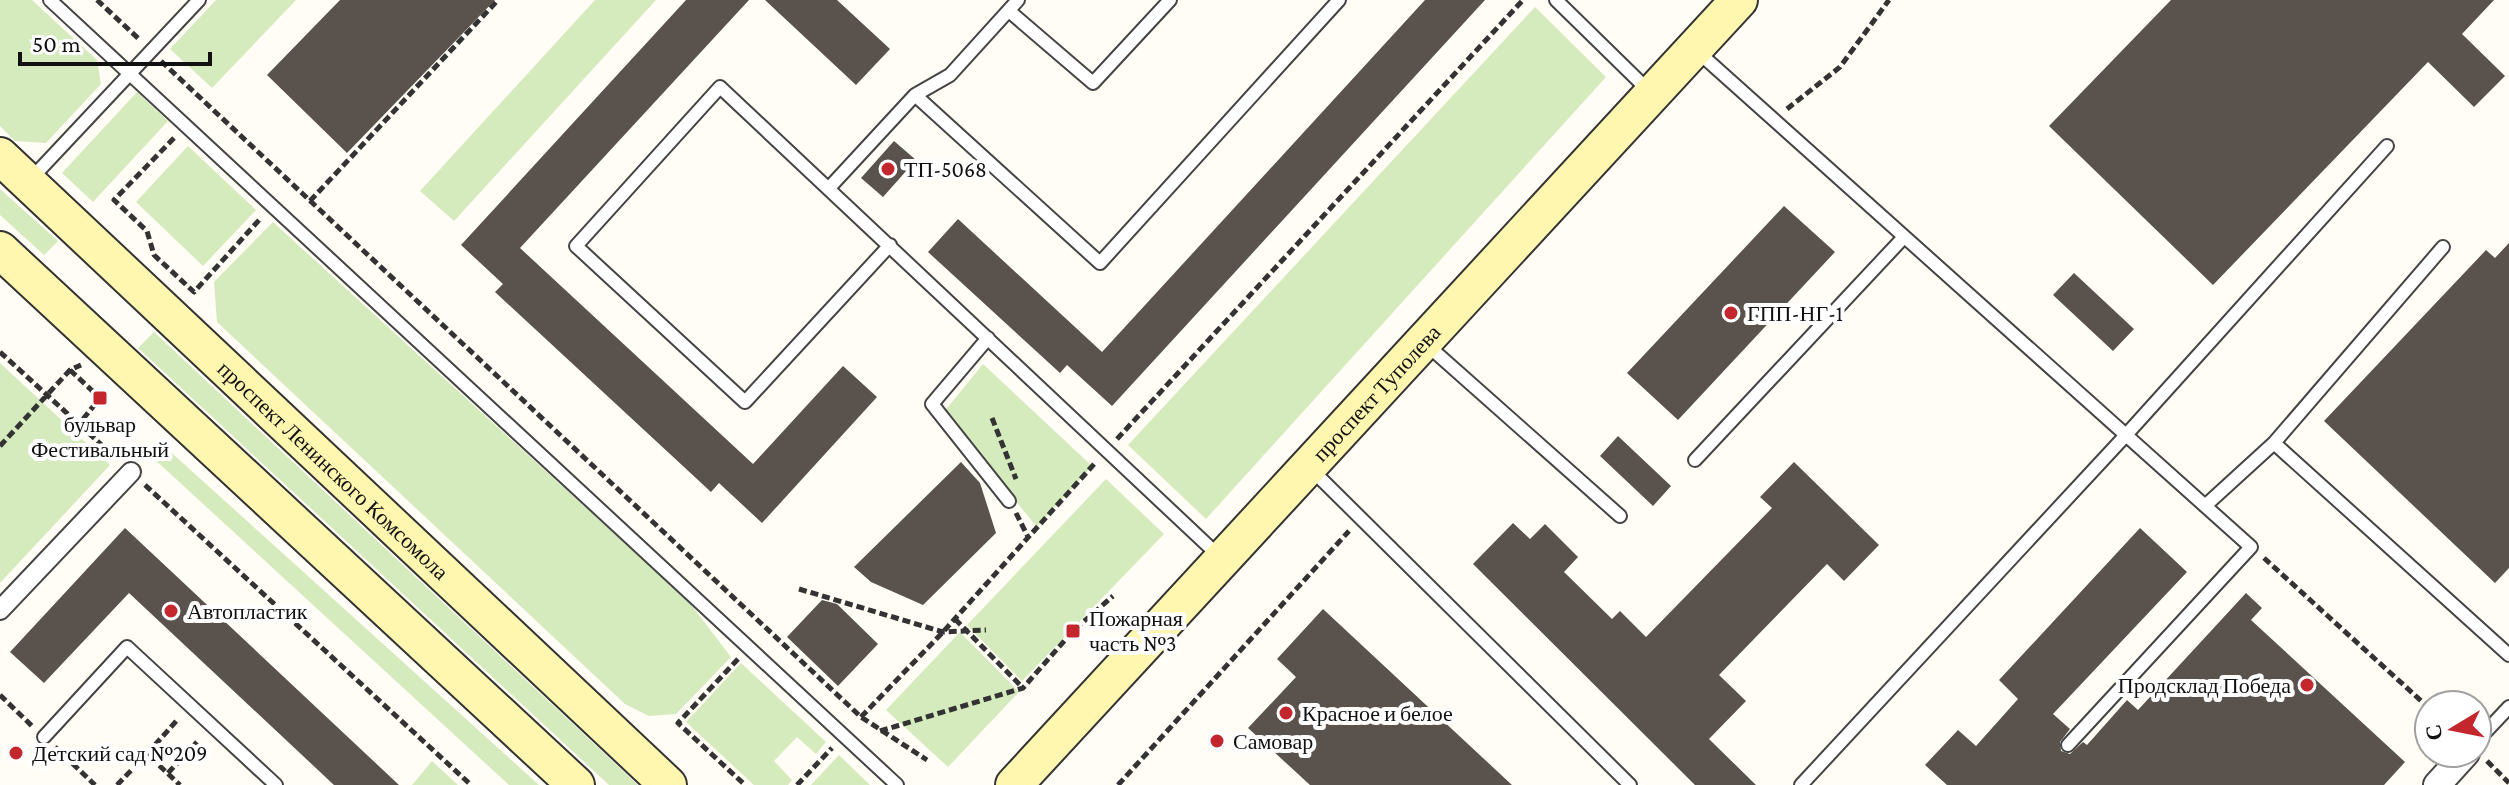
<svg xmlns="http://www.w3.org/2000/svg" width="2509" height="785" viewBox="0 0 2509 785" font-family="'Crimson Pro',serif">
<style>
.green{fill:#d5ebbd}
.building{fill:#5a524d}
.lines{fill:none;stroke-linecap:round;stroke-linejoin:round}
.service-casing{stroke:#444;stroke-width:16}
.pedestrian-casing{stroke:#444;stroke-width:22}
.minor-casing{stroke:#444;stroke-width:30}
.secondary-casing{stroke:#333;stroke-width:40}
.path{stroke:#333;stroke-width:5;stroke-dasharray:8 4;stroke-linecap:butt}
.service{stroke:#fff;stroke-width:12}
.pedestrian{stroke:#fff;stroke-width:18}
.minor{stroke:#fff;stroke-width:26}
.secondary{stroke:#fff6b0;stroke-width:36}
.poi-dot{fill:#c4262e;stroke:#fff;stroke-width:3}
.labels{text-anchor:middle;stroke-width:8;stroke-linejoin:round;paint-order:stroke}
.poi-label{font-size:22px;fill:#111;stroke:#fff;text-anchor:start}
.street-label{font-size:22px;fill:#111;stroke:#fff}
</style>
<rect width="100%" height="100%" fill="#fffdf5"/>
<path class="green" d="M 0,0 L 32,0 L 97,60 L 101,84 L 46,143 L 15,141 L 0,126 Z
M 216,0 L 296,0 L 212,88 L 170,49 Z
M 595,0 L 656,0 L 454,221 L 420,191 Z
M 1535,7 L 1606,77 L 1206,519 L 1128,445 Z
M 137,92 L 168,121 L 93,202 L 62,173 Z
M 188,146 L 256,210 L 203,266 L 136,202 Z
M 0,189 L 58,241 L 44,255 L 0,215 Z
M 273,222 L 689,602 L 731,657 L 676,714 L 649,716 L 625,704 L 217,322 L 214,282 Z
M 154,332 L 638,785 L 609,785 L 138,348 Z
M 0,363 L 110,465 L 0,583 Z
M 983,364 L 1092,466 L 1037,527 L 943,413 Z
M 163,445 L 539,785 L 509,785 L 152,457 Z
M 1106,479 L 1164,534 L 1022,681 L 967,625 Z
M 960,632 L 1019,692 L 948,767 L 886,710 Z
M 741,663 L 826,742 L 816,754 L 797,737 L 774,761 L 792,780 L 788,785 L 754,785 L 686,722 Z
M 839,755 L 870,785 L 811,785 Z
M 432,761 L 458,785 L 412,785 Z"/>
<path class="building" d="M 340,0 L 495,0 L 347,153 L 267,75 Z
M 686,0 L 749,0 L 520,248 L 753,464 L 843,366 L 877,397 L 762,523 L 719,483 L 711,492 L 495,292 L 503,284 L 461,245 Z
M 765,0 L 837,0 L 890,49 L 856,85 Z
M 1425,0 L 1485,0 L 1112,406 L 1067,365 L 1060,373 L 928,252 L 958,219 L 1102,352 Z
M 2171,0 L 2494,0 L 2462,34 L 2505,76 L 2474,107 L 2428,62 L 2213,285 L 2049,126 Z
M 894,141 L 916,160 L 883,197 L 861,178 Z
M 1784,206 L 1835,252 L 1678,420 L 1627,373 Z
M 2509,243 L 2509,568 L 2495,583 L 2324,421 L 2486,250 L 2495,258 Z
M 2074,273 L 2134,329 L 2113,351 L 2053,295 Z
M 1618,436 L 1671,486 L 1653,506 L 1600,456 Z
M 961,462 L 980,483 L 996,533 L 923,605 L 871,582 L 854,567 Z
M 1794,462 L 1879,545 L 1844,581 L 1827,564 L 1719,675 L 1746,701 L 1709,739 L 1756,785 L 1695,785 L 1473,564 L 1513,523 L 1530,539 L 1545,524 L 1578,557 L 1564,572 L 1612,619 L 1620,611 L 1646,637 L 1772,508 L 1760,497 Z
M 125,528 L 399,785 L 334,785 L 129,593 L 44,683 L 10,652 Z
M 2140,528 L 2187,572 L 2053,714 L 2070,729 L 2060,742 L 2061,751 L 2070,754 L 2083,742 L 2087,745 L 2127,700 L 2138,710 L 2246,593 L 2262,608 L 2251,620 L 2405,762 L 2384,785 L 1947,785 L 1925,765 L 1958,730 L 1976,746 L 2018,699 L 1999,680 Z
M 822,600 L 837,604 L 878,644 L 838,686 L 787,637 Z
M 1323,609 L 1512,785 L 1310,785 L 1248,728 L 1296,677 L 1277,659 Z"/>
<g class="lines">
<defs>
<path id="service" d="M 50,0 L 897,785
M 1556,0 L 1650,92
M 1009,11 L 1093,83 L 1170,0
M 1697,51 L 2251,547 L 2068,745
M 915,95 L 1100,263 L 1339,0
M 30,180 L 199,0
M 829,188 L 915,95 L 950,75 L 1018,0
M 890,245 L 745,402 L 576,246 L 720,87 L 1220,557
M 988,338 L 932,404 L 1009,501
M 1425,343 L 1620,516
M 2274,443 L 2509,655
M 1695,460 L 1904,237
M 1311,469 L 1630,785
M 2205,506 L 2274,443 L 2443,247
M 44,737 L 127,647 L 276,785
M 2477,741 L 2509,707
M 1801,785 L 2126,435 L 2387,146"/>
<path id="pedestrian" d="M 0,610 L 131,472"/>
<path id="minor" d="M 2437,785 L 2466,753"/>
<g id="secondary">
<path id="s1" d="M 0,156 L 668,785"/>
<path d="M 0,250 L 576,785"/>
<path id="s2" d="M 1014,785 L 1739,0"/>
</g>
</defs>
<use href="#service" class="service-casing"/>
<use href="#pedestrian" class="pedestrian-casing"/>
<use href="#minor" class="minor-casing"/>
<use href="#secondary" class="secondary-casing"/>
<path class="path" d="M 97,0 L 140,40
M 161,61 L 861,717 L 927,760
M 1787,109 L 1840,67 L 1889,0
M 174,138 L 114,200 L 147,231 L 154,255 L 194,292 L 260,219
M 310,201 L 498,0
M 0,352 L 117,459
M 70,370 L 100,398 L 79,424
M 992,418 L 1016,479
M 1117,439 L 1523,0
M 0,446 L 70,370 L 81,365
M 145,485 L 471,785
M 1016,513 L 1028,537
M 2264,558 L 2429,708
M 799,589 L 943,632 L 986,630
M 955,619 L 1023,688
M 738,659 L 678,723 L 745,785
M 0,695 L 33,727
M 861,717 L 943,632 L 1096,462
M 880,731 L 1023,688 L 1073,631 L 1113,596
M 55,747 L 95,785
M 147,754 L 178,719
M 2487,761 L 2509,783
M 168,773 L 197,742
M 117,785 L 147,754 L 180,785
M 797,785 L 832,748
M 1118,785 L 1349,531"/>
<use href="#service" class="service"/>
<use href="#pedestrian" class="pedestrian"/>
<use href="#minor" class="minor"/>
<use href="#secondary" class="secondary"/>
</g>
<g class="poi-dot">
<circle cx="888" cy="169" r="8"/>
<circle cx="1731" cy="313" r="8"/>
<rect x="92" y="390" width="16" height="16" rx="4"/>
<circle cx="171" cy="611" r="8"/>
<rect x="1065" y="623" width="16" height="16" rx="4"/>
<circle cx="2307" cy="685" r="8"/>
<circle cx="1286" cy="713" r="8"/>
<circle cx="1217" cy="741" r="8"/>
<circle cx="16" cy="753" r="8"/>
</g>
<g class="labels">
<g class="poi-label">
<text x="904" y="177">ТП-5068</text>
<text x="1747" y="321">ГПП-НГ-1</text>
<text x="100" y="432" text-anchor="middle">бульвар<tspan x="100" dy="25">Фестивальный</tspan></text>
<text x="187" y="619">Автопластик</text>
<text x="1089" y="626">Пожарная<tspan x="1089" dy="25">часть №3</tspan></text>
<text x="2291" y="693" text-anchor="end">Продсклад Победа</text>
<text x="1302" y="721">Красное и белое</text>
<text x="1233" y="749">Самовар</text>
<text x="32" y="761">Детский сад №209</text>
</g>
<g class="street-label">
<text dy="8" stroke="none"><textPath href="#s2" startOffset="534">проспект Туполева</textPath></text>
<text dy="8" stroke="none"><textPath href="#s1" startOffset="458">проспект Ленинского Комсомола</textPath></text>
</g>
</g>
<g transform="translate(2453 729) rotate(260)"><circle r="38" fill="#ffffff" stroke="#a0a0a0" stroke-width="2"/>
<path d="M0-6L14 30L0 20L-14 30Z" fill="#c4262e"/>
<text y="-12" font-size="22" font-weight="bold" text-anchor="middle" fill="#111111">С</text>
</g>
<path d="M20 52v12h190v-12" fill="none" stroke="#111111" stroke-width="4"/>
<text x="32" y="52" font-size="24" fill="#111111" stroke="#ffffff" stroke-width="6" paint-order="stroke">50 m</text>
</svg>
